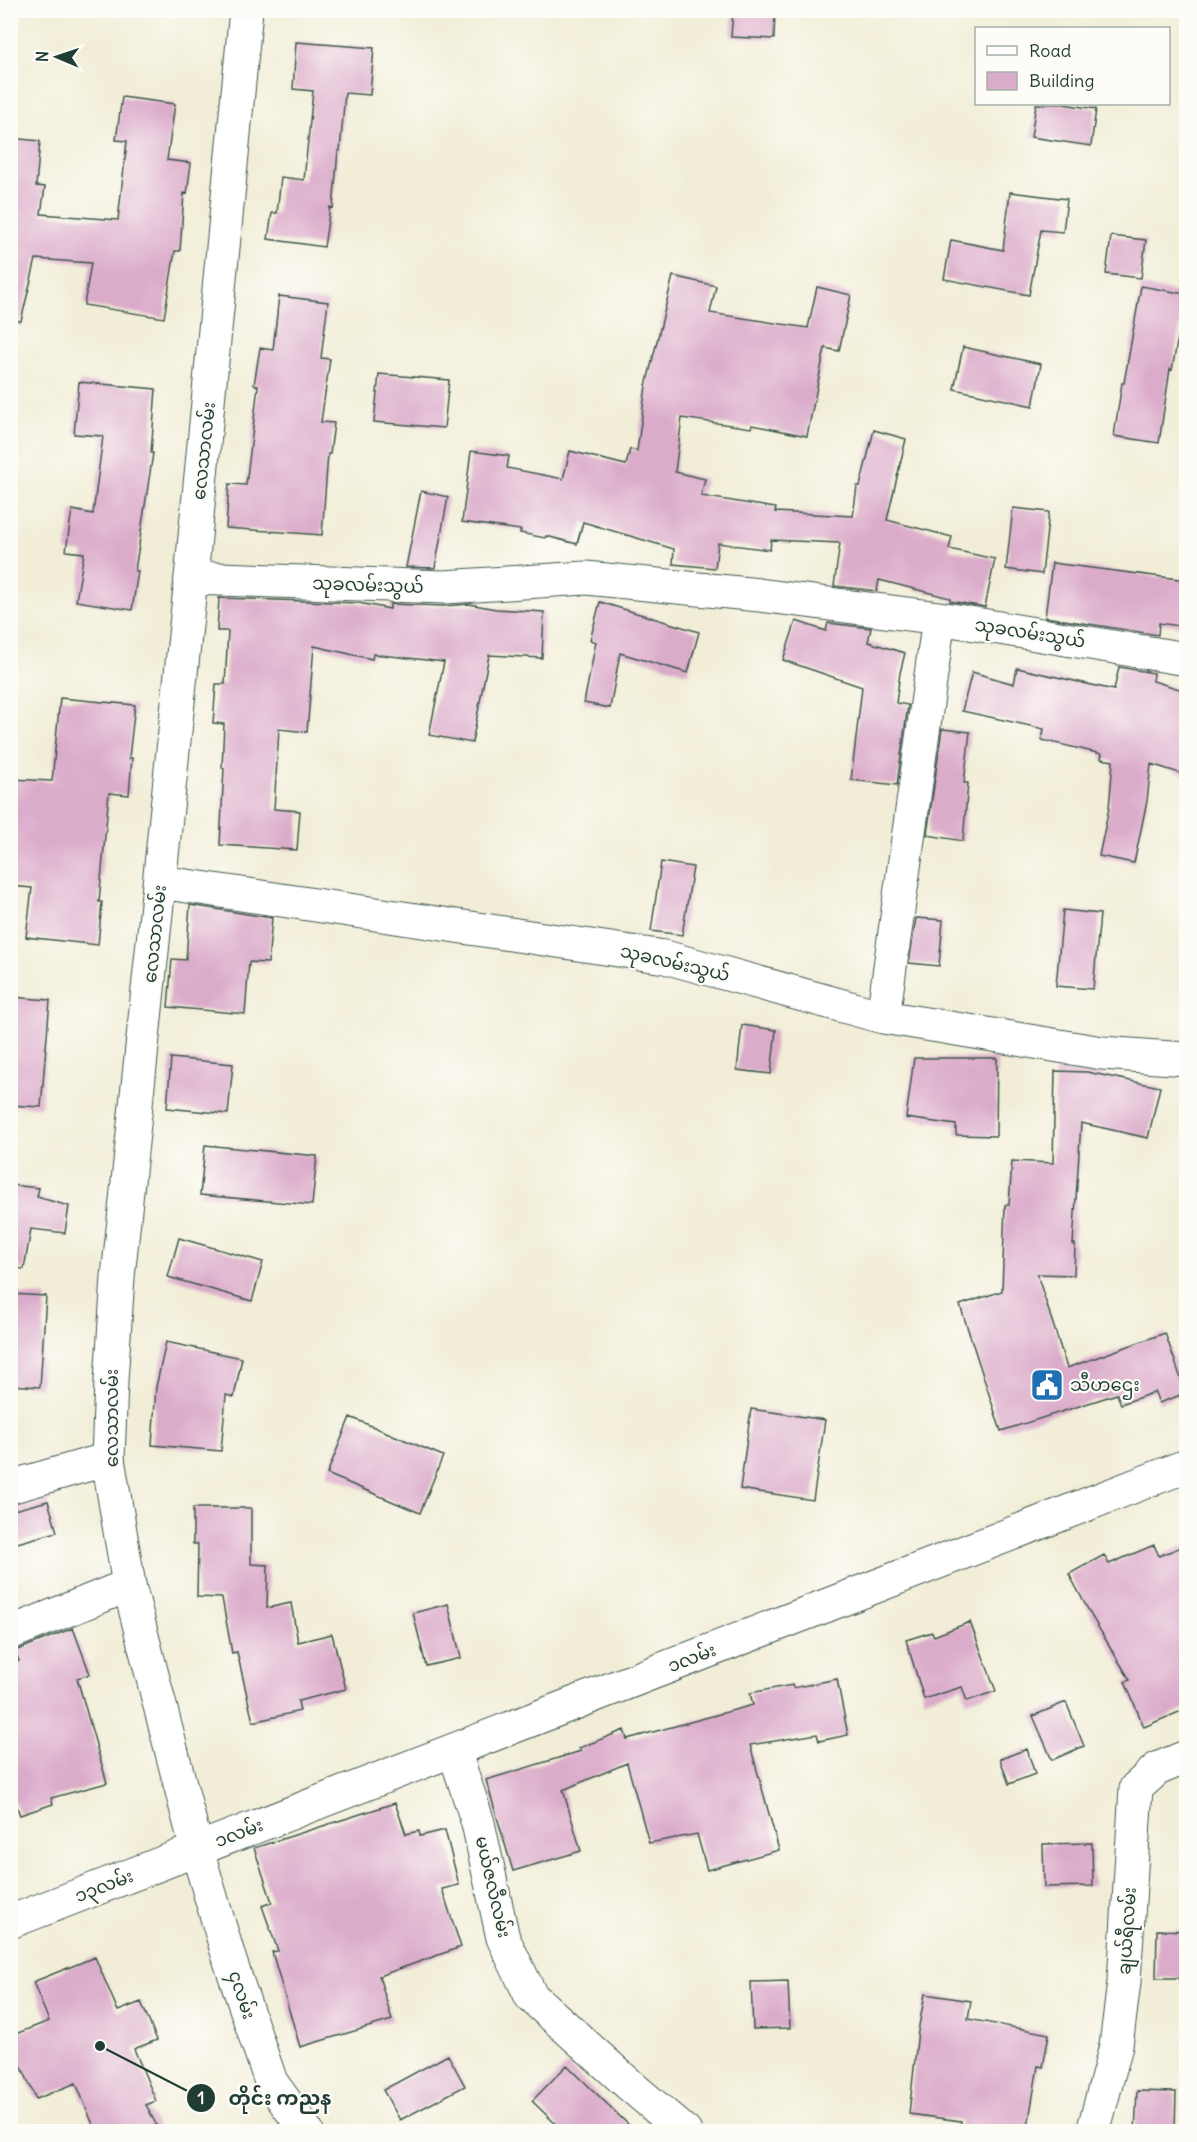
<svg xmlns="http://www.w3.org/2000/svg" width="1197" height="2142" viewBox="0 0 1197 2142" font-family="Delius,'Noto Sans Myanmar',sans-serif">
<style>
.building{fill:#dbabca}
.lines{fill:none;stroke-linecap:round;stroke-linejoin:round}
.street-casing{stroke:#3e574c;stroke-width:35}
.secondary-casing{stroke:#3e574c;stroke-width:35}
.street{stroke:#fff;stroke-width:33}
.secondary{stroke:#fff;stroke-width:33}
.labels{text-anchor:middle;stroke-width:4.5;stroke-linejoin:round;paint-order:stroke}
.street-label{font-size:18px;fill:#1f3d34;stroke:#fdfcf7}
.poi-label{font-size:18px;fill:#1f3d34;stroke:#fdfcf7;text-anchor:start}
.leader{fill:none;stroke:#1f3d34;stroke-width:2}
.callout-dot{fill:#1f3d34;stroke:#fdfcf7;stroke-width:2}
.mark-label{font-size:18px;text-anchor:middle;font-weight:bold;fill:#fff}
.callout-label{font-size:20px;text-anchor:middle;font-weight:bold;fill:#1f3d34;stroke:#fdfcf7;stroke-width:4.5;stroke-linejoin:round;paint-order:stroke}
</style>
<rect width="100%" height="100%" fill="#fdfcf7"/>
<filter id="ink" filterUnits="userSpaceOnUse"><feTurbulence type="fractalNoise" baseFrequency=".0167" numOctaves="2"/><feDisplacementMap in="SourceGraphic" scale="12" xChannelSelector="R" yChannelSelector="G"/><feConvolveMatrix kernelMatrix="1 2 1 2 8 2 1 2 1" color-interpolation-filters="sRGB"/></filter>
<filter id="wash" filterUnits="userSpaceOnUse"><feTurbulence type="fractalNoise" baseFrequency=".008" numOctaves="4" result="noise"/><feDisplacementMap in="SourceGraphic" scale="24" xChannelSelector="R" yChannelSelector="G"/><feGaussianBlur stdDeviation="1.35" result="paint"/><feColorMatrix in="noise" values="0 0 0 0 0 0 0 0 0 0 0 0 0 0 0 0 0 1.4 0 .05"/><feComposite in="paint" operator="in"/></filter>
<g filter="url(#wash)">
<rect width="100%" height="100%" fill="#f1edd7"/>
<g id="blocks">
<path class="building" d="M 733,10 L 775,10 L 774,39 L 731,37 Z
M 296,42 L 374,48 L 370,95 L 345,93 L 340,151 L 338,151 L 333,208 L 330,207 L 324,247 L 268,239 L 272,213 L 277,213 L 281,177 L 304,180 L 313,91 L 293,89 Z
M 122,97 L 175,104 L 167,160 L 191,163 L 187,194 L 184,193 L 180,251 L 175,251 L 164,318 L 84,305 L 91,263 L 36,259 L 21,321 L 10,320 L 10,138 L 40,141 L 36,186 L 45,187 L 41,214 L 118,220 L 127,141 L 116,140 Z
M 1036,104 L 1063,104 L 1096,109 L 1091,146 L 1031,137 Z
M 1010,192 L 1067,199 L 1063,232 L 1041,230 L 1029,295 L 944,279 L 951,240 L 1003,250 Z
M 1111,236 L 1146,240 L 1141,278 L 1106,274 Z
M 673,276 L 716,286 L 710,313 L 808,328 L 817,287 L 851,295 L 839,351 L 825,348 L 807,436 L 752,425 L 751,428 L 682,418 L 675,472 L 705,479 L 701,496 L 776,508 L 775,512 L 853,516 L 857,486 L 860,486 L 874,430 L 906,439 L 887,520 L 952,537 L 949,549 L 995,559 L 985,607 L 950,601 L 950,598 L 879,580 L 877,591 L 834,586 L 840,543 L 771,540 L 770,550 L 718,543 L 715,568 L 673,564 L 674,549 L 583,522 L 577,544 L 546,536 L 545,538 L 520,533 L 521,530 L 462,522 L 471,451 L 509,456 L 507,468 L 563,479 L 570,451 L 626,465 L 630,449 L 637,451 L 646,386 Z
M 1141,286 L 1186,294 L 1172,370 L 1170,369 L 1159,443 L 1114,436 L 1122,383 L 1124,383 Z
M 279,296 L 328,302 L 321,358 L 330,359 L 321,422 L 334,423 L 330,454 L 328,454 L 322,535 L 226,528 L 229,484 L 246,485 L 258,386 L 254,385 L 260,348 L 273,350 Z
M 963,347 L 1041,364 L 1033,406 L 954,389 Z
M 379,374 L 449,380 L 444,428 L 374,422 Z
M 79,382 L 156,389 L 151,453 L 153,453 L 135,571 L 138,571 L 132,610 L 76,601 L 84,553 L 66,551 L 72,510 L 93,514 L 103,436 L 74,434 Z
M 421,491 L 448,497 L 435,568 L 406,567 Z
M 1013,508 L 1049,512 L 1042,574 L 1006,569 Z
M 1052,563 L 1186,580 L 1186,627 L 1159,623 L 1158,635 L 1045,617 Z
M 219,598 L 359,603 L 390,609 L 390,604 L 443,606 L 469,604 L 496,609 L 544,612 L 542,658 L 489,655 L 472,743 L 429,735 L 444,662 L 373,654 L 372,659 L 314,646 L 307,732 L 279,729 L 274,809 L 300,811 L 297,850 L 220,845 L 224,768 L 222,768 L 224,724 L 213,723 L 216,684 L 225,684 L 228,631 L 217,631 Z
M 600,602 L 699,632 L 688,673 L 620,653 L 610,708 L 584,703 L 596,642 L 590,640 Z
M 796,621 L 826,631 L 828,623 L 871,628 L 868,642 L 905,653 L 900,673 L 896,703 L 908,705 L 897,785 L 851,780 L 862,687 L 783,660 Z
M 1119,667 L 1154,673 L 1153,681 L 1186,691 L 1186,775 L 1151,764 L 1147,801 L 1134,863 L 1099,856 L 1109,808 L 1113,761 L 1101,759 L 1102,754 L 1042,740 L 1044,729 L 962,711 L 972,672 L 1014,684 L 1017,668 L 1114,690 Z
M 60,698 L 135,705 L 129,758 L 132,758 L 129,795 L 109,793 L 99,902 L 102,902 L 98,945 L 26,937 L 32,888 L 10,886 L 10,779 L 52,781 Z
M 942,729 L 970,732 L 964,783 L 968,783 L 963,841 L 927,835 Z
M 661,862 L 693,867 L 682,935 L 651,931 Z
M 190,905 L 272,918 L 268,963 L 249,962 L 245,1014 L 168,1007 L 172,959 L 186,960 Z
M 1063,910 L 1100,914 L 1093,989 L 1056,986 Z
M 916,918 L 943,920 L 939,966 L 909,963 Z
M 10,997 L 50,1000 L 41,1107 L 10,1105 Z
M 742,1025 L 776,1030 L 771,1074 L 737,1070 Z
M 171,1058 L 233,1064 L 228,1114 L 167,1108 Z
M 914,1058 L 997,1058 L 996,1136 L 956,1135 L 956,1125 L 906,1118 Z
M 1055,1071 L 1087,1072 L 1160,1087 L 1148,1138 L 1081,1123 L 1073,1244 L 1075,1244 L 1074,1275 L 1037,1274 L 1067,1368 L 1165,1333 L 1186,1393 L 1159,1403 L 1155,1392 L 1121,1404 L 1117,1394 L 1001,1431 L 960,1305 L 1002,1291 L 1005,1205 L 1009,1205 L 1012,1161 L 1053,1163 Z
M 205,1145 L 317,1156 L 312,1205 L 200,1195 Z
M 10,1185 L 39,1188 L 37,1197 L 69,1206 L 65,1233 L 31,1229 L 24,1269 L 10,1268 Z
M 179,1238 L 263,1262 L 252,1301 L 168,1277 Z
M 10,1294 L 46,1296 L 40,1387 L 10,1385 Z
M 166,1342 L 242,1358 L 234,1397 L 226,1395 L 221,1451 L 152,1445 L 156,1387 Z
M 751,1409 L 825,1420 L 813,1500 L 740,1489 Z
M 350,1417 L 443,1456 L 420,1513 L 327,1474 Z
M 48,1501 L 57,1532 L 10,1545 L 10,1511 Z
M 193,1508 L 251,1508 L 251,1564 L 268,1565 L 267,1608 L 291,1603 L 298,1642 L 332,1634 L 346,1689 L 298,1701 L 300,1711 L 253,1722 L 237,1652 L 232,1653 L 222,1598 L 197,1597 L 198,1544 L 193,1544 Z
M 1154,1545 L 1159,1556 L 1186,1545 L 1186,1709 L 1144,1727 L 1125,1682 L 1130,1680 L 1092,1617 L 1069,1574 L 1104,1555 L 1109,1564 Z
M 448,1604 L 461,1658 L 426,1666 L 413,1613 Z
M 970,1622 L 996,1691 L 967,1701 L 962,1687 L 924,1699 L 906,1640 L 932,1632 L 934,1636 Z
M 73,1628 L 90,1674 L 77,1678 L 107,1783 L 51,1798 L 53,1804 L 20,1815 L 10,1789 L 10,1663 L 19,1661 L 15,1651 Z
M 837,1679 L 848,1735 L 819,1741 L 817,1734 L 750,1745 L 779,1850 L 707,1870 L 697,1834 L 649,1843 L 627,1763 L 563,1790 L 581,1851 L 513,1871 L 486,1780 L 581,1751 L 579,1748 L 624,1730 L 627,1739 L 753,1705 L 750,1693 L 792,1685 L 793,1688 Z
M 1066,1702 L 1084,1746 L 1052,1760 L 1033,1716 Z
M 1027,1749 L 1035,1774 L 1009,1784 L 1000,1759 Z
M 395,1803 L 406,1834 L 419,1831 L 420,1836 L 445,1830 L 459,1885 L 442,1889 L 461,1947 L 379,1976 L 392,2020 L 300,2047 L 272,1952 L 278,1951 L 262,1906 L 272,1902 L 254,1848 Z
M 1092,1843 L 1093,1886 L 1044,1887 L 1043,1844 Z
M 1157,1930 L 1186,1931 L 1186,1978 L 1156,1978 Z
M 95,1957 L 118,2011 L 141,2002 L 157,2040 L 134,2049 L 156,2101 L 146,2105 L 160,2132 L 96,2132 L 76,2083 L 36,2099 L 10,2040 L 10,2036 L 49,2021 L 33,1982 Z
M 788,1981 L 790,2028 L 753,2029 L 751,1982 Z
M 925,1994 L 971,2001 L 968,2019 L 1049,2034 L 1043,2067 L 1038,2066 L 1027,2132 L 959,2132 L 961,2121 L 909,2114 L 918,2031 Z
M 448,2055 L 465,2086 L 400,2120 L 383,2090 Z
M 567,2065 L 636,2132 L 564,2132 L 532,2101 Z
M 1137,2091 L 1176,2092 L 1175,2132 L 1135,2132 Z"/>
</g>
</g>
<g filter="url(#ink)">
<use href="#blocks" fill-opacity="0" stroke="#3e574c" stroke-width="1.5"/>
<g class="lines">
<defs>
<path id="street" d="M 191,578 L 444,587 L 586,578 L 759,595 L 939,618 L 1186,659
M 160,882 L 665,957 L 883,1017 L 1102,1053 L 1186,1059
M 883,1017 L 939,618
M 10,1487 L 108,1459
M 10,1633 L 129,1585
M 454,1750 L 478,1823 L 503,1938 L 531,1996 L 632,2087 L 685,2132
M 1093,2132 L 1116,2046 L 1124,1982 L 1136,1788 L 1157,1769 L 1186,1757"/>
<path id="secondary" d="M 246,10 L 191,578 L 118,1277 L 111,1381 L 108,1459 L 129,1585 L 197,1850 L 230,1961 L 271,2082 L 307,2132
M 10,1922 L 1186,1466"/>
</defs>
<use href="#street" class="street-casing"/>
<use href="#secondary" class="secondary-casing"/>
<use href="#street" class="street"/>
<use href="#secondary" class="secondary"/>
</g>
</g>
<defs>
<symbol id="civic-square" viewBox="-11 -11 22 22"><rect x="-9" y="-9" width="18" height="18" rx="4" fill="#1f6fb2" stroke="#fdfcf7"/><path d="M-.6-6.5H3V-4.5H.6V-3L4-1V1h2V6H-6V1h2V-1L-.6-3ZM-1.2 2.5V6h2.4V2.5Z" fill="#fff"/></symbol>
</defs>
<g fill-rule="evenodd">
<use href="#civic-square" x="1028" y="1366" width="38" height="38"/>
</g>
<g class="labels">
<g class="street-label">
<text transform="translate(204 451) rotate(-84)" y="6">လေသာလမ်း</text>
<text transform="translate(368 585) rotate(2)" y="6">သုခလမ်းသွယ်</text>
<text transform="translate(1030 633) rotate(9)" y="6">သုခလမ်းသွယ်</text>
<text transform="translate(155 934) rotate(-84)" y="6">လေသာလမ်း</text>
<text transform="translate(675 963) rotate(13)" y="6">သုခလမ်းသွယ်</text>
<text transform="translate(112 1418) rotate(-90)" y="6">လေသာလမ်း</text>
<text transform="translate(692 1658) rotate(-21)" y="6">၁လမ်း</text>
<text transform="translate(239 1833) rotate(-21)" y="6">၁လမ်း</text>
<text transform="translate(104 1886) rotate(-21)" y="6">၁၃လမ်း</text>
<text transform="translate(493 1887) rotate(77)" y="6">မယ်ဇလီလမ်း</text>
<text transform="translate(1127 1931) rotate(-86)" y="6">ချယ်ရီလမ်း</text>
<text transform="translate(242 1995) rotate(72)" y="6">၄လမ်း</text>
</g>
<g class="poi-label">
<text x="1070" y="1391">သီဟဌေး</text>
</g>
</g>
<path class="leader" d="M100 2046L201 2098"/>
<g class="callout-dot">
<circle cx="100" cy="2046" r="6"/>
<circle cx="201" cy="2098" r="15"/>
</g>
<g class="mark-label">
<text x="201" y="2104">1</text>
</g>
<g class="callout-label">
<text x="280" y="2105">တိုင်း ကညန</text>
</g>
<rect width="1197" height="2142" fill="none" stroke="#fdfcf7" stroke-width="36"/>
<rect x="975" y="27" width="195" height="78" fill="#fdfcf7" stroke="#a4b0a9" stroke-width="1.5"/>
<rect x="987" y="46" width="30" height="9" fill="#ffffff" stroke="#a4b0a9" stroke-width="1.5"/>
<text x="1029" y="57" font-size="18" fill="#1f3d34">Road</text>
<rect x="987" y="72" width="30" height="18" fill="#dbabca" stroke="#a4b0a9" stroke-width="1.5"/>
<text x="1029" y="87" font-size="18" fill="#1f3d34">Building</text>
<g transform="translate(57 57) rotate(272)" stroke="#fdfcf7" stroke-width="4.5" paint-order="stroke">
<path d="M0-4.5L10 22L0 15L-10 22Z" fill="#1f3d34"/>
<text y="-9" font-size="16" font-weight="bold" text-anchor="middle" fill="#1f3d34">N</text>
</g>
</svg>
